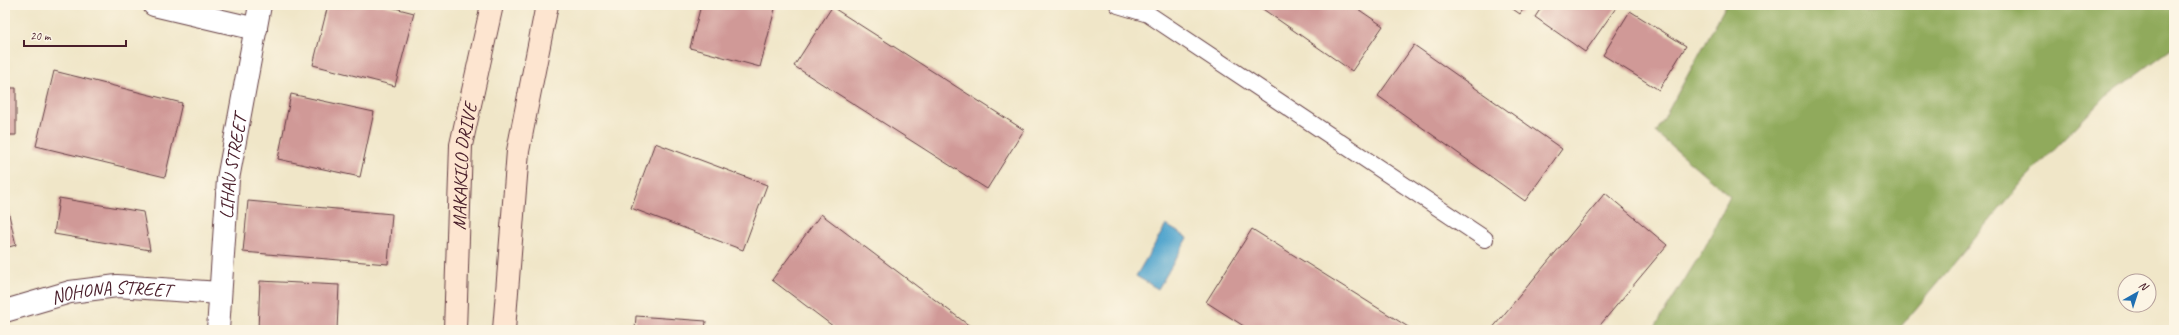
<svg xmlns="http://www.w3.org/2000/svg" width="2179" height="335" viewBox="0 0 2179 335" font-family="Caveat,sans-serif">
<style>
.forest{fill:#90aa5c;stroke:#6d6444}
.water{fill:#52a6ce;stroke:#4e627c}
.building{fill:#d09997}
.lines{fill:none;stroke-linecap:round;stroke-linejoin:round}
.service-casing{stroke:#633d43;stroke-width:18}
.minor-casing{stroke:#633d43;stroke-width:24}
.secondary-casing{stroke:#633d43;stroke-width:24}
.service{stroke:#fff;stroke-width:16}
.minor{stroke:#fff;stroke-width:22}
.secondary{stroke:#fde5d0;stroke-width:22}
.labels{text-anchor:middle;stroke-width:3;stroke-linejoin:round;paint-order:stroke}
.street-label{font-size:19px;fill:#4a1f2b;stroke:#fcf5e5}
</style>
<rect width="100%" height="100%" fill="#fcf5e5"/>
<filter id="ink" filterUnits="userSpaceOnUse"><feTurbulence type="fractalNoise" baseFrequency=".025" numOctaves="2"/><feDisplacementMap in="SourceGraphic" scale="8" xChannelSelector="R" yChannelSelector="G"/><feConvolveMatrix kernelMatrix="1 2 1 2 8 2 1 2 1" color-interpolation-filters="sRGB"/></filter>
<filter id="wash" filterUnits="userSpaceOnUse"><feTurbulence type="fractalNoise" baseFrequency=".012" numOctaves="4" result="noise"/><feDisplacementMap in="SourceGraphic" scale="16" xChannelSelector="R" yChannelSelector="G"/><feGaussianBlur stdDeviation="0.9" result="paint"/><feColorMatrix in="noise" values="0 0 0 0 0 0 0 0 0 0 0 0 0 0 0 0 0 1.4 0 .05"/><feComposite in="paint" operator="in"/></filter>
<g filter="url(#wash)">
<rect width="100%" height="100%" fill="#f0e6c8"/>
<path class="forest" d="M 1726,5 L 2174,5 L 2174,46 L 2103,99 L 2024,180 L 1898,330 L 1653,330 L 1705,247 L 1730,196 L 1656,133 Z"/>
<path class="water" d="M 1166,225 L 1188,238 L 1158,289 L 1136,276 Z"/>
<g id="blocks">
<path class="building" d="M 328,5 L 383,5 L 414,13 L 395,86 L 313,65 Z
M 701,5 L 776,5 L 760,67 L 690,48 Z
M 1257,5 L 1352,5 L 1383,26 L 1352,71 Z
M 1507,5 L 1526,5 L 1520,14 Z
M 1543,5 L 1618,5 L 1585,52 L 1535,17 Z
M 832,7 L 1024,130 L 987,189 L 794,66 Z
M 1630,11 L 1686,46 L 1659,90 L 1603,55 Z
M 1414,45 L 1562,149 L 1525,201 L 1378,96 Z
M 54,71 L 182,103 L 165,177 L 36,146 Z
M 5,88 L 16,88 L 16,135 L 5,135 Z
M 291,94 L 374,112 L 360,177 L 278,159 Z
M 655,143 L 767,185 L 743,250 L 631,208 Z
M 1605,193 L 1667,245 L 1596,330 L 1491,330 Z
M 5,197 L 16,245 L 5,248 Z
M 59,198 L 143,212 L 150,250 L 54,234 Z
M 248,201 L 392,214 L 388,264 L 243,252 Z
M 821,214 L 975,330 L 838,330 L 772,280 Z
M 1252,229 L 1413,330 L 1250,330 L 1206,302 Z
M 260,281 L 339,285 L 337,330 L 258,330 Z
M 636,316 L 706,321 L 705,330 L 635,330 Z"/>
</g>
</g>
<g filter="url(#ink)">
<use href="#blocks" fill-opacity="0" stroke="#633d43" stroke-width="1"/>
<g class="lines">
<defs>
<path id="service" d="M 1118,5 L 1148,14 L 1485,239"/>
<g id="minor">
<path d="M 154,5 L 256,29"/>
<path id="s1" d="M 5,311 L 70,292 L 117,286 L 220,293"/>
<path id="s2" d="M 218,330 L 228,179 L 260,5"/>
</g>
<g id="secondary">
<path id="s3" d="M 455,330 L 461,145 L 492,5"/>
<path d="M 504,330 L 518,151 L 547,5"/>
</g>
</defs>
<use href="#service" class="service-casing"/>
<use href="#minor" class="minor-casing"/>
<use href="#secondary" class="secondary-casing"/>
<use href="#service" class="service"/>
<use href="#minor" class="minor"/>
<use href="#secondary" class="secondary"/>
</g>
</g>
<g class="labels">
<g class="street-label">
<text dy="7" stroke="none"><textPath href="#s3" startOffset="164">MAKAKILO DRIVE</textPath></text>
<text dy="7" stroke="none"><textPath href="#s2" startOffset="164">LIHAU STREET</textPath></text>
<text dy="7" stroke="none"><textPath href="#s1" startOffset="109">NOHONA STREET</textPath></text>
</g>
</g>
<rect width="2179" height="335" fill="none" stroke="#fcf5e5" stroke-width="20"/>
<g transform="translate(2137 293) rotate(39)"><circle r="19" fill="#fcf5e5" stroke="#b59f9b"/>
<path d="M0-3L7 15L0 10L-7 15Z" fill="#1f6fb2"/>
<text y="-6" font-size="11" font-weight="bold" text-anchor="middle" fill="#4a1f2b">N</text>
</g>
<path d="M24 40v6h102v-6" fill="none" stroke="#4a1f2b" stroke-width="2"/>
<text x="30" y="40" font-size="12" fill="#4a1f2b" stroke="#fcf5e5" stroke-width="3" paint-order="stroke">20 m</text>
</svg>
